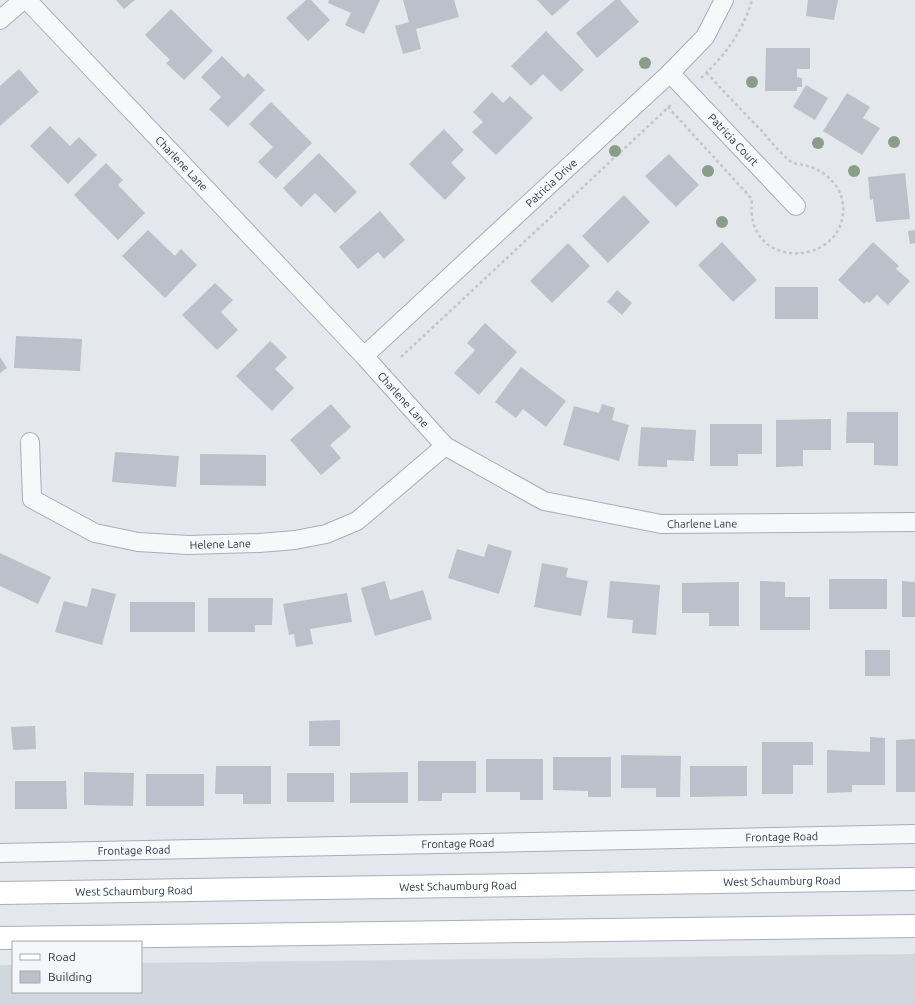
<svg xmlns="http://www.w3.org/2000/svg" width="915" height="1005" viewBox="0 0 915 1005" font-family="Ubuntu,sans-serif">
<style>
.built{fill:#d2d6de}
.building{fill:#bbc0ca}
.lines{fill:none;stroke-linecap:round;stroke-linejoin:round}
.street-casing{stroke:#a9aeb7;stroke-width:20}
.secondary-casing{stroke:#a9aeb7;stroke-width:24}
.path{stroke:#c2c5cb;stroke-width:2.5;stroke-dasharray:3 3;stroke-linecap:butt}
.street{stroke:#f7f8fa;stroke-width:18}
.secondary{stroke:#fff;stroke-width:22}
.tree{fill:#899d89}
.labels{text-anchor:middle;stroke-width:4;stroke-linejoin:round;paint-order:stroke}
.street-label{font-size:11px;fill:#2b3445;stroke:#f4f6f9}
</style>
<rect width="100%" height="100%" fill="#e4e7ec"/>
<path class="built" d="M 915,954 L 915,1005 L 0,1005 L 0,965 L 13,965 L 13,992 L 141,992 L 141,963 Z"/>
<path class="building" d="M 116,0 L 135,0 L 124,9 Z
M 306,0 L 311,0 L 330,20 L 308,41 L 286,18 Z
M 329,0 L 380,0 L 364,34 L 345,25 L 351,13 L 328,3 Z
M 403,0 L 454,0 L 459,17 L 416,29 L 421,49 L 403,54 L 395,26 L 409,22 Z
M 537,0 L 570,0 L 552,16 Z
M 615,0 L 620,0 L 639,22 L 597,58 L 576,33 Z
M 808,0 L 838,0 L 834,20 L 806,16 Z
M 171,9 L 213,51 L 184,80 L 166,63 L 170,60 L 145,35 Z
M 546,31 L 584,70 L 561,92 L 543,74 L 531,86 L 511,66 Z
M 766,48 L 810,48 L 810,69 L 797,69 L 797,77 L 802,78 L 802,87 L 797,87 L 797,91 L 765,91 Z
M 222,56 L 244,78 L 248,73 L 265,90 L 228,127 L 209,109 L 221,97 L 201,77 Z
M 19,69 L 39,92 L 0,126 L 0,86 Z
M 806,85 L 828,98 L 815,120 L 793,107 Z
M 492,92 L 503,103 L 510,96 L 533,118 L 496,155 L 472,132 L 483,122 L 473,112 Z
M 847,93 L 870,107 L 863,118 L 880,128 L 862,155 L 823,131 Z
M 271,102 L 312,143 L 276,179 L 258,162 L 273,147 L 249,124 Z
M 50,126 L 70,146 L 79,137 L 97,155 L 68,184 L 30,146 Z
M 444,129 L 464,150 L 451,163 L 466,178 L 445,200 L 409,164 Z
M 319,153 L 357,192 L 335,213 L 315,193 L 301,207 L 283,188 Z
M 669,154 L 699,185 L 676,207 L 645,176 Z
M 106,163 L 123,180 L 118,185 L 145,213 L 118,240 L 74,195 Z
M 905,173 L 910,219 L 876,222 L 873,199 L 870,200 L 868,177 Z
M 624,195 L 650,222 L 608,263 L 582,236 Z
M 380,211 L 405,240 L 384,259 L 378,252 L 358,269 L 339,247 Z
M 148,230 L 175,256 L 181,249 L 197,265 L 165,298 L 122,256 Z
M 915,230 L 915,243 L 910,244 L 908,231 Z
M 722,242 L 757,280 L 733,302 L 698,265 Z
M 873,242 L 899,266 L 896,269 L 910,281 L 888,305 L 877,295 L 869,303 L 867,301 L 864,304 L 838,280 Z
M 568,243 L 590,266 L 552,303 L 530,281 Z
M 215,283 L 233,300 L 221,312 L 238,330 L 217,350 L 182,315 Z
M 775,287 L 818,287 L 818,319 L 775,319 Z
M 617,290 L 632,303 L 622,315 L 607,302 Z
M 485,323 L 517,352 L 479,395 L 454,373 L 475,350 L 467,343 Z
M 16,336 L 82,339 L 80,371 L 14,368 Z
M 270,341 L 287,357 L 275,369 L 294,388 L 272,411 L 236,376 Z
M 0,357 L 7,368 L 0,373 Z
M 521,367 L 566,401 L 546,427 L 523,409 L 516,418 L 495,402 Z
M 331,404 L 351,427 L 330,445 L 341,458 L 321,475 L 290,440 Z
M 602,404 L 615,408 L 612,420 L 629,425 L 619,461 L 563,445 L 574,406 L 599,413 Z
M 847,412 L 898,412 L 898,466 L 874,465 L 874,443 L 846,443 Z
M 831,419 L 831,450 L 803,450 L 803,466 L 776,467 L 776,420 Z
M 710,424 L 762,424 L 762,454 L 738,454 L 738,466 L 710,466 Z
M 641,427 L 696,430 L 694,461 L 667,460 L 667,467 L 638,466 Z
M 115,452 L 179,456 L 176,487 L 112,482 Z
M 200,454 L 266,455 L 266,486 L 200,485 Z
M 488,544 L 512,551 L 499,594 L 448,578 L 457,549 L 484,557 Z
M 0,553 L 51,577 L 38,604 L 0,586 Z
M 542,563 L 568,568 L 566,577 L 588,581 L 581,616 L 534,607 Z
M 829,579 L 887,579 L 887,609 L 829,609 Z
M 385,581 L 390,600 L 423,590 L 432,619 L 375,636 L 361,588 Z
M 610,581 L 660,585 L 656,635 L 632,633 L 633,620 L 607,618 Z
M 760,581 L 785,582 L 785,597 L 810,597 L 810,630 L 760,630 Z
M 902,581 L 915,582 L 915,617 L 902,617 Z
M 739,582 L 739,626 L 709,626 L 709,613 L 682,613 L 682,583 Z
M 92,588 L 116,594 L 102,645 L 55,632 L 64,601 L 87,607 Z
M 347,593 L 352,622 L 310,629 L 313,644 L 296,647 L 294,634 L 289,635 L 283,604 Z
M 208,598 L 273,598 L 272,625 L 255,625 L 255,632 L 208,632 Z
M 130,602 L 195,602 L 195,632 L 130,632 Z
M 865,650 L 890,650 L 890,676 L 865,676 Z
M 340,720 L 340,746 L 309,746 L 309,721 Z
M 35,726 L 36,749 L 13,750 L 11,727 Z
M 870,737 L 885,738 L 885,785 L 852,785 L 852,792 L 827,793 L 827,750 L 870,752 Z
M 915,739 L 915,792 L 896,792 L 896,740 Z
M 762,742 L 813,742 L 813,765 L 793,765 L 793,794 L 762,794 Z
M 621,755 L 681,756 L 680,797 L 656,797 L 656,788 L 621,788 Z
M 553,757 L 611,757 L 611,797 L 588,797 L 588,791 L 553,790 Z
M 486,759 L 543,759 L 543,800 L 520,800 L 520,792 L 486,792 Z
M 418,761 L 476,761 L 476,793 L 442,793 L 442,801 L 418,801 Z
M 216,766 L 271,766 L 271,804 L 243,804 L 243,794 L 215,794 Z
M 690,766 L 747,766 L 747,796 L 690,797 Z
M 84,772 L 134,773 L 133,806 L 84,805 Z
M 408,772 L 408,803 L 350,803 L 350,773 Z
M 287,773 L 334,773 L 334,802 L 287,802 Z
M 146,774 L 204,774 L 204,806 L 146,806 Z
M 15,781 L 66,781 L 67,809 L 15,809 Z"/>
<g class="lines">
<defs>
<g id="street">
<path id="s1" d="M 27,0 L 364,356 L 445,446 L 544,501 L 661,524 L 915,522"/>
<path d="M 0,20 L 23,0"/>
<path id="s2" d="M 670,73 L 796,206"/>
<path id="s3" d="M 364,356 L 670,73 L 705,37 L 724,0"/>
<path id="s4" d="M 30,442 L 32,499 L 95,533 L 138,542 L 188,545 L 259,543 L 295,540 L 326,534 L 357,521 L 445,446"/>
<path id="s5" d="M 0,853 L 915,834"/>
</g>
<g id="secondary">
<path id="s6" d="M 0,893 L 915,879"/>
<path d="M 0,938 L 915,926"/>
</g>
</defs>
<use href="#street" class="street-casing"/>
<use href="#secondary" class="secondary-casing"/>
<path class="path" d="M 701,78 C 724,56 743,32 752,0
M 668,107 L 752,199 C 743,274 848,267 843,205 C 841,184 823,169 804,165 C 799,164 793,164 790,161 C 780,153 771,142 763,132 C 744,113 725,93 707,73
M 401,357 L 673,103"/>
<use href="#street" class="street"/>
<use href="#secondary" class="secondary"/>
</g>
<g class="tree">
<circle cx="645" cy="63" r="6"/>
<circle cx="752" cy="82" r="6"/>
<circle cx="894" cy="142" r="6"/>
<circle cx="818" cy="143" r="6"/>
<circle cx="615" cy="151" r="6"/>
<circle cx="708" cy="171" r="6"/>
<circle cx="854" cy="171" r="6"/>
<circle cx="722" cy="222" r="6"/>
</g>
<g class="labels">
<g class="street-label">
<text dy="4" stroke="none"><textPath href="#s2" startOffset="92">Patricia Court</textPath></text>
<text dy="4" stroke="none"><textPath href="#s1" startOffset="225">Charlene Lane</textPath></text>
<text dy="4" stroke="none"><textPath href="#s3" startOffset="255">Patricia Drive</textPath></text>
<text dy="4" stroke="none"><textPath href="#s1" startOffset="549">Charlene Lane</textPath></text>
<text dy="4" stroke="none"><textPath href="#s1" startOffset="885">Charlene Lane</textPath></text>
<text dy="4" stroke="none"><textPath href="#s4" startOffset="255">Helene Lane</textPath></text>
<text dy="4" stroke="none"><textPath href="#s5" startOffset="782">Frontage Road</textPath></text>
<text dy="4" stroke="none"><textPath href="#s5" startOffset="458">Frontage Road</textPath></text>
<text dy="4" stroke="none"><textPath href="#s5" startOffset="134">Frontage Road</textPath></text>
<text dy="4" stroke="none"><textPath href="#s6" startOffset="782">West Schaumburg Road</textPath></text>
<text dy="4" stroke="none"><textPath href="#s6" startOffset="458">West Schaumburg Road</textPath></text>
<text dy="4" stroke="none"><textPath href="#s6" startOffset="134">West Schaumburg Road</textPath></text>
</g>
</g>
<rect x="12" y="941" width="130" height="52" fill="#f4f6f9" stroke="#a4a8b1"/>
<rect x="20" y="954" width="20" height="6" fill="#ffffff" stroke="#a4a8b1"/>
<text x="48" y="961" font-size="12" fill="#2b3445">Road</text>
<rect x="20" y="971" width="20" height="12" fill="#bbc0ca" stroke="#a4a8b1"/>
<text x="48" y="981" font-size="12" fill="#2b3445">Building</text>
</svg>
